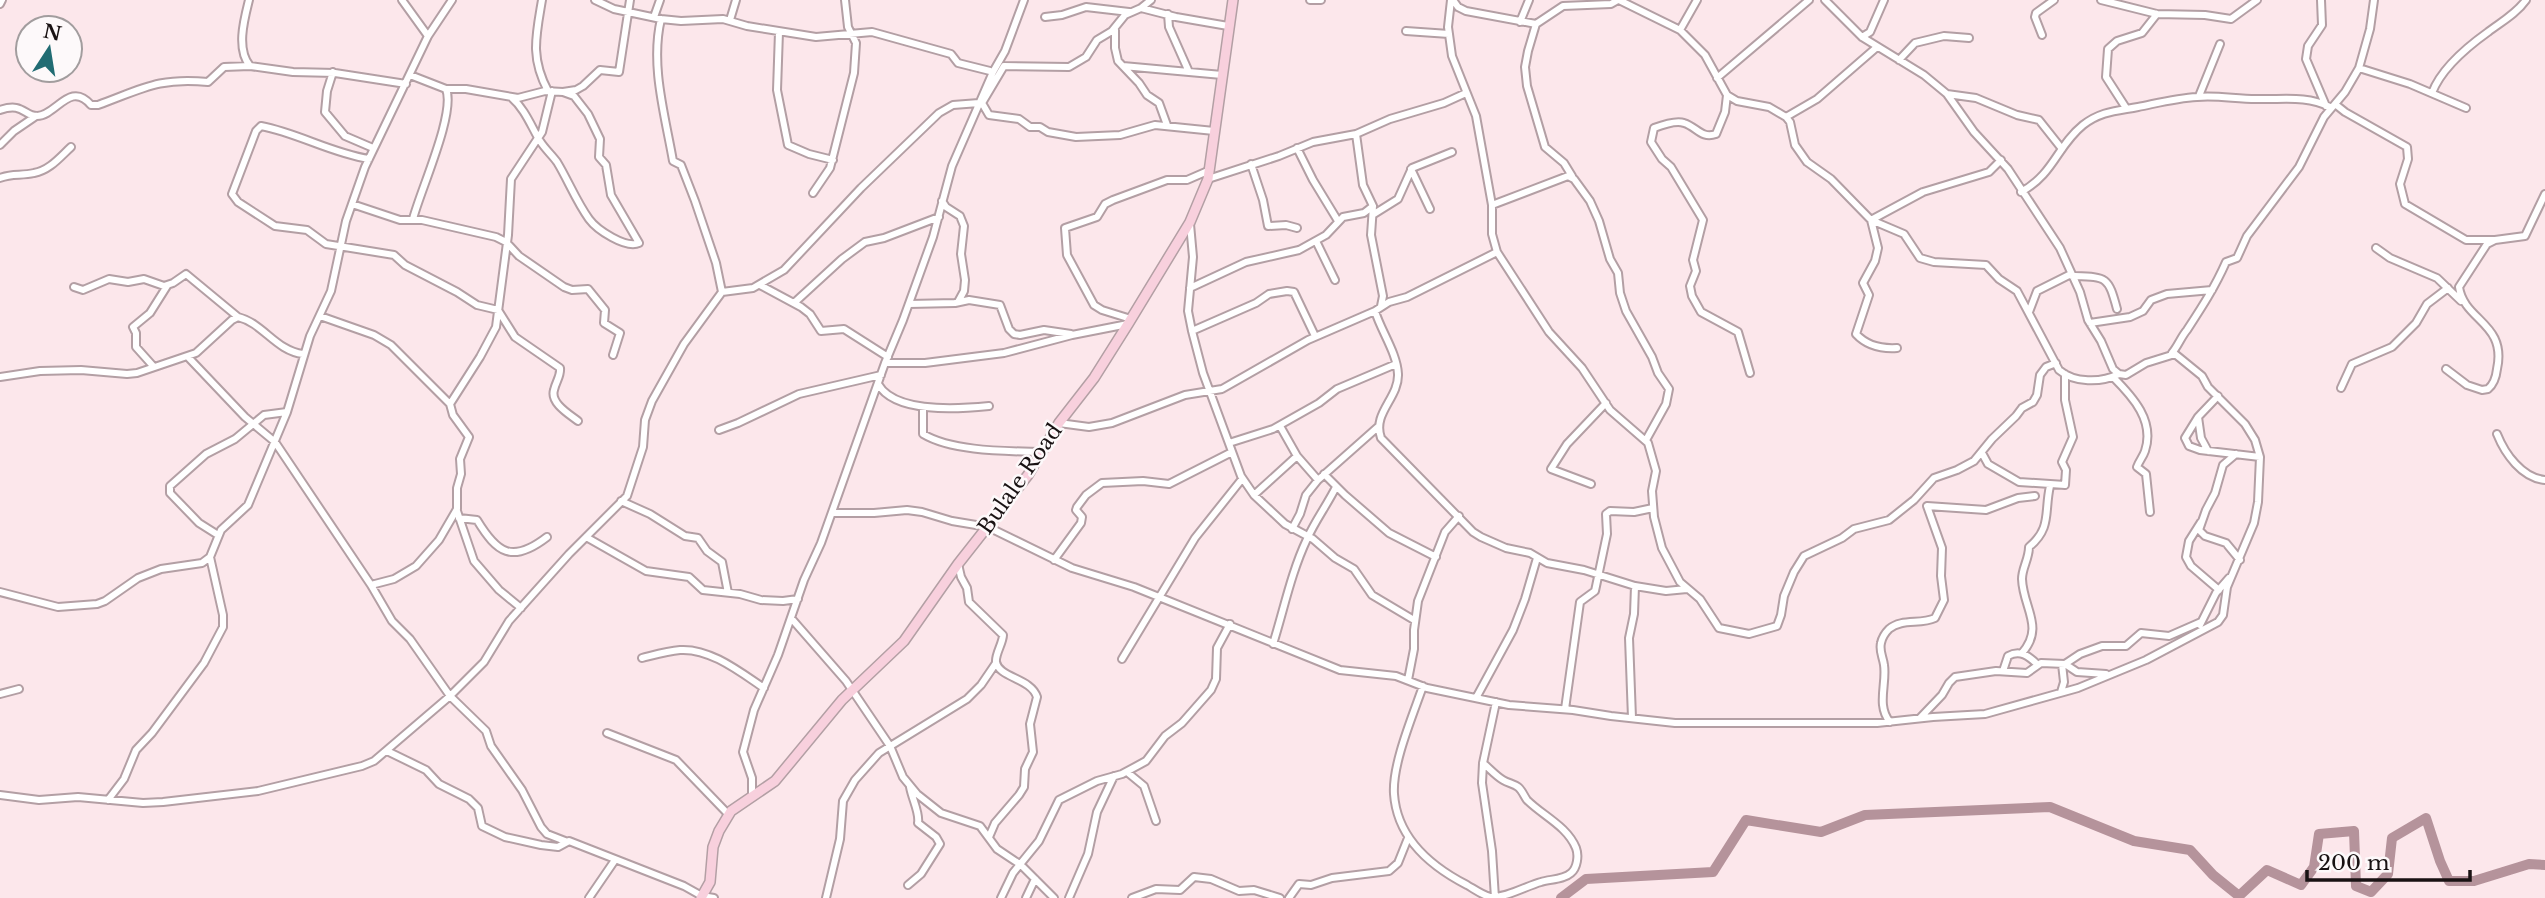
<svg xmlns="http://www.w3.org/2000/svg" width="2545" height="898" viewBox="0 0 2545 898" font-family="'Libre Baskerville',serif">
<style>
.lines{fill:none;stroke-linecap:round;stroke-linejoin:round}
.river{stroke:#b5939b;stroke-width:10}
.street-casing{stroke:#b39fa4;stroke-width:10}
.secondary-casing{stroke:#b39fa4;stroke-width:12}
.street{stroke:#fff;stroke-width:6}
.secondary{stroke:#f8d0dd;stroke-width:9}
.labels{text-anchor:middle;stroke-width:5;stroke-linejoin:round;paint-order:stroke}
.street-label{font-size:21px;fill:#191213;stroke:#fdf9fa}
</style>
<rect width="100%" height="100%" fill="#fce7eb"/>
<g class="lines">
<path class="river" d="M 1561,898 L 1586,879 L 1713,872 L 1746,820 L 1821,832 L 1865,815 L 2050,807 L 2134,841 L 2190,850 L 2213,875 L 2239,896 L 2267,870 L 2301,885 L 2314,867 L 2319,834 L 2354,831 L 2356,886 L 2371,892 L 2388,874 L 2392,838 L 2426,818 L 2440,861 L 2449,881 L 2474,881 L 2529,864 L 2545,865"/>
<defs>
<path id="street" d="M 249,0 C 244,20 236,49 250,66 L 293,72 L 335,73 L 406,84
M 402,0 L 428,36
M 542,0 C 536,36 530,57 548,91
M 595,0 L 614,9 L 661,19 L 681,21 L 723,19 L 747,26 L 816,37 L 872,32 L 951,54 L 958,63 L 990,71
M 1310,0 L 1321,0
M 1451,0 L 1448,27 L 1452,56 L 1476,116 L 1492,205 L 1492,234 L 1497,252 L 1549,332 L 1582,368 L 1610,410 L 1648,443 L 1656,471 L 1652,491 L 1654,517 L 1662,548 L 1680,582 L 1700,599 L 1719,628 L 1749,634 L 1777,626 L 1781,615 L 1784,596 L 1794,572 L 1804,556 L 1842,538 L 1854,529 L 1889,520 L 1914,500 L 1934,478 L 1957,470 L 1974,461 L 1992,439 L 2016,416 L 2022,408 L 2033,402 L 2037,395 L 2040,375 L 2046,367 L 2056,363
M 1453,0 L 1458,7 L 1466,11 L 1536,24
M 1619,0 L 1680,30 L 1705,55 L 1727,95 L 1725,112 L 1716,134 C 1701,139 1697,127 1684,123 C 1676,120 1662,125 1654,128 L 1651,142 L 1662,159 L 1671,167 L 1703,220 L 1693,260 L 1696,271 L 1690,286 L 1692,296 L 1701,312 L 1738,332 L 1750,373
M 2101,0 L 2157,14 L 2205,15 L 2231,19 L 2257,0
M 2321,0 L 2322,25 L 2308,46 L 2306,59 L 2326,106
M 0,4 L 2,0
M 1141,8 L 1176,17 L 1228,26
M 1168,14 L 1169,27 L 1189,72
M 654,17 L 660,0
M 1045,17 L 1062,15 L 1086,7 L 1129,12
M 730,20 L 736,0
M 1520,22 L 1529,0
M 1115,30 L 1115,48 L 1118,61 L 1139,83 L 1147,95 L 1159,103 L 1167,125
M 1680,30 L 1697,0
M 1406,31 L 1449,34
M 779,32 L 777,90 L 788,145 L 809,154 L 833,160
M 2042,35 L 2035,17 L 2036,13 L 2054,0
M 1862,37 L 1870,32 L 1884,0
M 1899,60 L 1915,43 L 1944,36 L 1969,38
M 1123,66 L 1222,75
M 2359,68 L 2410,84 L 2466,108
M 333,72 L 327,91 L 325,112 L 345,136 L 373,148
M 410,75 L 446,89 L 466,89 L 518,98 L 545,91 L 563,92 L 576,90 L 583,86 L 600,70 L 619,72 L 630,0
M 1717,78 L 1809,0
M 2432,93 C 2441,69 2467,47 2488,32 C 2501,22 2516,14 2526,0
M 1947,94 L 1976,98 L 2017,115 L 2039,120 L 2062,149
M 1727,95 L 1737,101 L 1769,107 L 1786,117 L 1790,122 L 1795,145 L 1807,162 L 1831,179 L 1871,220 L 1904,234 L 1920,258 L 1934,262 L 1986,265 L 1999,279 L 2017,291 L 2059,370 C 2074,383 2101,383 2119,374
M 2199,96 L 2220,44
M 511,97 C 525,109 531,126 540,141 C 545,149 552,155 557,162 C 568,180 576,201 589,219 C 597,230 626,249 639,243 L 611,195 L 606,165 L 599,157 L 600,139 L 588,114 L 574,96 L 563,92
M 982,103 L 1004,66 L 1069,67 L 1086,57 L 1097,40 L 1112,31 L 1125,15 L 1141,8 L 1151,0
M 982,103 L 989,115 L 1019,119 L 1030,127 L 1040,127 L 1048,132 L 1076,137 L 1120,135 L 1155,125 L 1214,131
M 2335,104 L 2345,112 L 2407,147 L 2408,159 L 2400,184 L 2405,204 L 2466,240 L 2494,240
M 2126,108 L 2106,77 L 2108,49 L 2117,41 L 2142,33 L 2157,14
M 0,110 C 23,102 24,116 37,116 C 56,116 70,80 91,105 L 98,105 C 142,89 159,77 208,82 L 224,67 L 250,66
M 1786,117 L 1817,99 L 1877,47
M 1356,134 L 1363,185 L 1373,206 L 1371,235 L 1383,296 L 1381,306
M 0,145 L 14,131 L 36,116
M 1297,148 L 1313,180 L 1338,221
M 369,159 C 331,153 298,133 261,126 L 256,131 L 232,194 L 238,202 L 275,226 L 307,230 L 326,244 L 394,255 L 405,265 L 457,292 L 477,305 L 498,310 L 515,337 L 560,368 C 561,376 556,381 554,390 C 550,403 569,414 578,421
M 1251,164 L 1263,200 L 1268,226 L 1286,225 L 1297,228
M 1411,169 L 1430,209
M 1572,176 L 1564,163 L 1545,147 L 1527,86 L 1525,67 L 1528,51 L 1536,24 L 1563,6 L 1611,4 L 1618,0
M 0,178 C 12,173 21,176 34,173 C 50,170 60,157 71,147
M 1208,179 L 1279,156 L 1313,142 L 1356,134 L 1390,119 L 1444,103 L 1466,93
M 2021,192 C 2054,174 2057,146 2083,125 C 2101,111 2117,111 2138,107 C 2158,103 2177,98 2197,97 C 2216,95 2236,99 2256,99 C 2283,100 2305,95 2330,107
M 813,193 L 830,168 L 854,73 L 856,43 L 848,27 L 845,0
M 942,201 L 946,207 L 960,216 L 964,226 L 961,254 L 965,280 L 964,291 L 958,302
M 352,204 L 400,220 L 422,220 L 496,237 L 506,242 L 519,256 L 564,287 L 572,290 L 588,289 L 605,310 L 604,323 L 620,333 L 613,355
M 1492,205 L 1568,176 L 1574,179 L 1590,201 L 1599,221 L 1610,259 L 1618,273 L 1620,293 L 1626,311 L 1652,357 L 1658,373 L 1669,389 L 1666,404 L 1646,440
M 1374,214 L 1398,199 L 1412,168 L 1452,152
M 413,219 C 420,191 456,113 446,89
M 1190,224 L 1193,257 L 1188,311 L 1192,331 L 1203,373 L 1241,476 L 1254,495 L 1285,524 L 1313,539 L 1335,558 L 1354,569 L 1372,595 L 1414,620
M 1316,241 L 1335,280
M 2376,248 L 2390,258 L 2437,278 L 2461,301
M 2072,276 C 2107,277 2108,276 2117,309
M 760,285 L 801,307 L 810,314 L 821,331 L 844,329 L 888,357
M 74,287 L 83,290 L 109,279 L 128,282 L 144,279 L 164,286 L 173,283 L 186,274 L 238,317
M 1190,288 L 1246,262 L 1299,250 L 1326,235 L 1343,217 L 1364,213 L 1373,206
M 722,292 L 753,288 L 784,270 L 861,188 L 939,113 L 953,105 L 979,103
M 794,303 L 842,259 L 865,242 L 884,238 L 939,217
M 909,304 L 955,303 L 969,300 L 1000,305 L 1009,329 L 1014,334 L 1020,335 L 1044,330 L 1071,334
M 1375,311 C 1381,331 1397,353 1398,374 C 1399,398 1372,413 1381,438 L 1473,532 L 1481,537 L 1506,548 L 1530,553 L 1547,563 L 1584,570 L 1635,586 L 1666,591 L 1687,589
M 2029,312 L 2037,291 L 2071,274
M 320,316 L 374,335 L 391,345 L 450,404
M 1131,319 L 1102,310 L 1094,305 L 1067,255 L 1065,228 L 1097,217 L 1105,204 L 1113,200 L 1167,180 L 1187,180 L 1210,170
M 2090,323 L 2130,317 L 2143,311 L 2151,300 L 2167,294 L 2212,290
M 1192,331 L 1256,303 L 1269,294 L 1287,291 L 1294,292 L 1315,336
M 1897,348 C 1881,349 1867,346 1856,334 L 1869,295 L 1863,283 L 1875,261 L 1878,248 L 1871,220 L 1923,192 L 1989,172 L 2001,160
M 2172,353 C 2178,346 2181,337 2187,330 C 2202,307 2215,287 2226,262 L 2237,258 L 2247,236 L 2299,167 L 2324,117 L 2345,92 L 2359,68 L 2370,29 L 2374,0
M 188,357 L 245,417 L 275,442 L 371,585 L 392,621 L 410,639 L 450,696 L 486,731 L 491,746 L 522,790 L 541,827 L 547,834 L 565,841
M 885,363 L 925,363 L 1004,353 L 1072,335 L 1128,324
M 153,366 L 136,347 L 136,333 L 133,327 L 150,313 L 167,286
M 2446,369 L 2467,385 L 2482,390 L 2488,389 C 2494,384 2496,378 2497,369 C 2507,323 2464,321 2459,287 L 2487,244 L 2495,240 L 2525,236 L 2545,194
M 0,377 L 40,371 L 81,370 L 127,374 L 137,373 L 196,353 L 232,320 L 238,317 C 263,323 276,351 303,354
M 2113,377 C 2133,397 2155,421 2145,451 C 2143,457 2139,461 2137,467 L 2146,474 L 2150,512
M 878,384 C 895,414 959,409 989,406
M 2341,388 L 2352,364 L 2392,347 L 2416,323 L 2427,304 L 2448,288
M 923,407 L 923,434 C 953,452 1008,451 1043,452
M 2198,417 L 2185,438 L 2189,446 L 2200,450 L 2260,457
M 1059,423 L 1089,427 L 1112,423 L 1185,395 L 1222,389 L 1308,340 L 1375,311 L 1389,302 L 1407,297 L 1497,252
M 1280,426 L 1297,456 L 1318,480
M 719,430 L 738,423 L 799,394 L 881,375
M 2497,434 C 2505,454 2522,478 2545,480
M 1229,443 L 1273,429 L 1319,403 L 1337,389 L 1396,364
M 2208,451 L 2201,438 L 2198,417 L 2218,396
M 1982,453 L 1988,464 L 2019,482 L 2065,485 L 2066,470 L 2062,462 L 2073,437 L 2065,400 L 2065,374
M 2236,454 L 2223,465 L 2215,493 L 2206,510 L 2199,530 L 2205,536 L 2226,543 L 2240,560
M 1324,474 L 1345,495 L 1389,533 L 1436,557
M 1591,484 L 1551,469 L 1567,444 L 1606,403
M 1254,495 L 1297,456
M 621,501 L 650,514 L 685,536 L 698,538 L 707,551 L 722,562 L 728,593
M 457,511 L 474,561 L 499,590 L 521,608
M 832,513 L 874,513 L 907,510 L 922,512 L 952,521 L 988,527 L 1072,568 L 1134,587 L 1340,670 L 1396,676 L 1427,688 L 1509,705 L 1573,710 L 1611,716 L 1675,723 L 1877,723 L 1933,717 L 1985,714 L 2078,688 L 2146,660 L 2218,622 L 2223,615 L 2227,587 L 2254,523 L 2258,502 L 2260,457 L 2255,440 L 2245,424 L 2208,387 L 2202,376 L 2175,354 L 2146,363 L 2126,375 L 2119,374 L 2113,369 L 2101,341 L 2088,320 L 2080,292 L 2060,248 L 2008,169 L 1974,132 L 1947,94 L 1924,75 L 1862,37 L 1825,0
M 459,518 L 477,520 C 497,553 512,564 547,537
M 2201,522 L 2189,541 L 2186,557 L 2191,566 L 2219,590
M 1292,529 L 1300,514 L 1306,495 L 1318,480 L 1379,426
M 218,535 L 199,523 L 170,493 L 170,486 L 206,454 L 235,439 L 264,415 L 287,412
M 586,537 L 646,571 L 689,577 L 703,590 L 740,594 L 761,600 L 783,601 L 798,599
M 1054,560 L 1081,523 L 1082,517 L 1076,510 L 1077,507 L 1086,495 L 1102,483 L 1143,481 L 1169,484 L 1232,452
M 958,564 L 961,577 L 967,588 L 969,602 L 1003,635 C 1003,643 995,654 996,662 C 999,678 1031,678 1037,697 L 1030,724 L 1033,752 L 1025,769 L 1024,787 L 1019,795 L 995,823 L 989,837
M 371,585 L 394,579 L 416,566 L 439,540 L 457,509 L 457,488 L 461,474 L 460,459 L 469,437 L 453,415 L 450,404 L 480,357 L 496,327 L 508,235 L 511,179 L 542,132 L 552,91
M 0,592 L 58,607 L 97,604 L 105,601 L 138,578 L 161,569 L 202,563 L 210,557 L 221,530 L 248,505 L 287,412 L 310,336 L 331,291 L 346,221 L 365,167 L 428,36 L 452,0
M 791,618 L 846,681 L 890,746 L 903,777 L 917,794 L 941,813 L 980,826 L 997,849 L 1021,865 L 1054,898
M 2200,625 L 2216,593 L 2229,578
M 1273,644 C 1284,609 1291,573 1307,539 C 1315,521 1327,505 1336,487
M 2022,653 C 2045,627 2023,608 2022,579 C 2022,568 2029,559 2029,547 C 2052,528 2044,512 2050,486
M 642,658 C 654,655 667,651 680,650 C 710,648 740,672 764,688
M 1122,659 L 1195,538 L 1242,479
M 2065,664 L 2077,672 L 2106,674
M 2003,671 L 2008,656 C 2020,649 2029,656 2038,665
M 1408,680 L 1414,649 L 1414,630 L 1418,601 L 1445,532 L 1459,516
M 1423,686 C 1413,715 1392,764 1394,794 C 1397,838 1430,866 1467,885 C 1474,889 1482,895 1490,897 C 1506,898 1526,886 1541,882 C 1550,879 1563,880 1571,873 C 1577,868 1579,856 1576,848 C 1567,826 1543,816 1527,800 C 1524,796 1522,790 1518,787 C 1514,784 1508,783 1503,780 C 1496,776 1490,769 1483,763
M 2061,692 L 2064,682 L 2062,664
M 0,694 L 19,689
M 1476,698 L 1513,630 L 1525,599 L 1537,558
M 1565,709 L 1580,602 L 1595,591 L 1607,534 L 1606,514 L 1610,511 L 1634,512 L 1653,508
M 1632,718 L 1629,638 L 1634,614 L 1635,586
M 1920,718 L 1942,695 L 1949,683 L 1955,677 L 1996,671 L 2027,673 L 2041,663 L 2065,664 L 2080,654 L 2102,646 L 2126,646 L 2141,633 L 2169,636 L 2201,622
M 1890,722 C 1876,706 1887,683 1884,665 C 1883,657 1879,651 1881,643 C 1882,638 1885,633 1889,629 C 1902,618 1920,625 1935,618 L 1944,600 L 1941,576 L 1942,548 L 1927,506 L 1986,510 L 2018,498 L 2035,496
M 607,733 L 676,760 L 729,815
M 387,751 L 426,770 L 439,784 L 469,799 L 478,808 L 482,826 L 505,837 L 541,845 L 558,847 L 569,841 L 684,886 L 702,896 L 714,898
M 1127,772 L 1144,786 L 1156,821
M 0,795 L 39,800 L 78,797 L 143,803 L 163,802 L 258,791 L 362,766 L 374,761 L 450,696 L 484,662 L 509,621 L 569,554 L 627,496 L 643,447 L 645,420 L 652,401 L 684,344 L 722,292 L 716,263 L 695,201 L 681,165 L 673,161 C 665,115 650,65 661,19
M 752,796 L 752,778 L 743,752 L 754,710 L 778,655 L 804,580 L 821,543 L 885,363 L 903,320 L 933,237 L 952,166 L 993,72 L 1005,51 L 1024,0
M 108,800 L 124,779 L 136,750 L 152,733 L 204,663 L 223,627 L 223,615 L 210,557
M 908,885 L 921,874 L 940,844 L 936,837 L 918,823 C 920,813 912,799 910,787
M 589,898 L 615,860
M 826,898 L 840,839 L 843,801 L 855,780 L 879,753 L 967,699 L 981,685 L 996,663
M 1001,898 L 1013,873 L 1039,841 L 1059,800 L 1097,781 L 1122,774 L 1146,761 L 1165,736 L 1182,723 L 1211,690 L 1216,679 L 1217,648 L 1230,624
M 1026,898 L 1035,879
M 1069,898 L 1088,854 L 1097,812 L 1114,776
M 1132,898 L 1156,889 L 1180,890 L 1194,877 L 1211,879 L 1239,891 L 1254,890 L 1280,898
M 1289,898 L 1299,884 L 1311,885 L 1332,878 L 1389,871 L 1398,863 L 1408,838
M 1495,898 L 1492,851 L 1482,783 L 1483,763 L 1496,702"/>
<path id="secondary" d="M 701,898 L 710,882 L 713,847 L 719,831 L 731,811 L 775,781 L 842,700 L 904,641 L 958,564 L 1028,475 L 1059,423 L 1094,378 L 1128,324 L 1190,222 L 1208,179 L 1233,0"/>
</defs>
<use href="#street" class="street-casing"/>
<use href="#secondary" class="secondary-casing"/>
<use href="#street" class="street"/>
<use href="#secondary" class="secondary"/>
</g>
<g class="labels">
<g class="street-label">
<text transform="translate(1020 479) rotate(-55)" y="7">Bulale Road</text>
</g>
</g>
<g transform="translate(49 49) rotate(12)"><circle r="33" fill="#fdf9fa" stroke="#a29d9e" stroke-width="2"/>
<path d="M0-5L12 26L0 18L-12 26Z" fill="#216c73"/>
<text y="-10" font-size="19" font-weight="bold" text-anchor="middle" fill="#191213">N</text>
</g>
<path d="M2307 870v10h163v-10" fill="none" stroke="#191213" stroke-width="3.5"/>
<text x="2318" y="870" font-size="21" fill="#191213" stroke="#fdf9fa" stroke-width="5" paint-order="stroke">200 m</text>
</svg>
